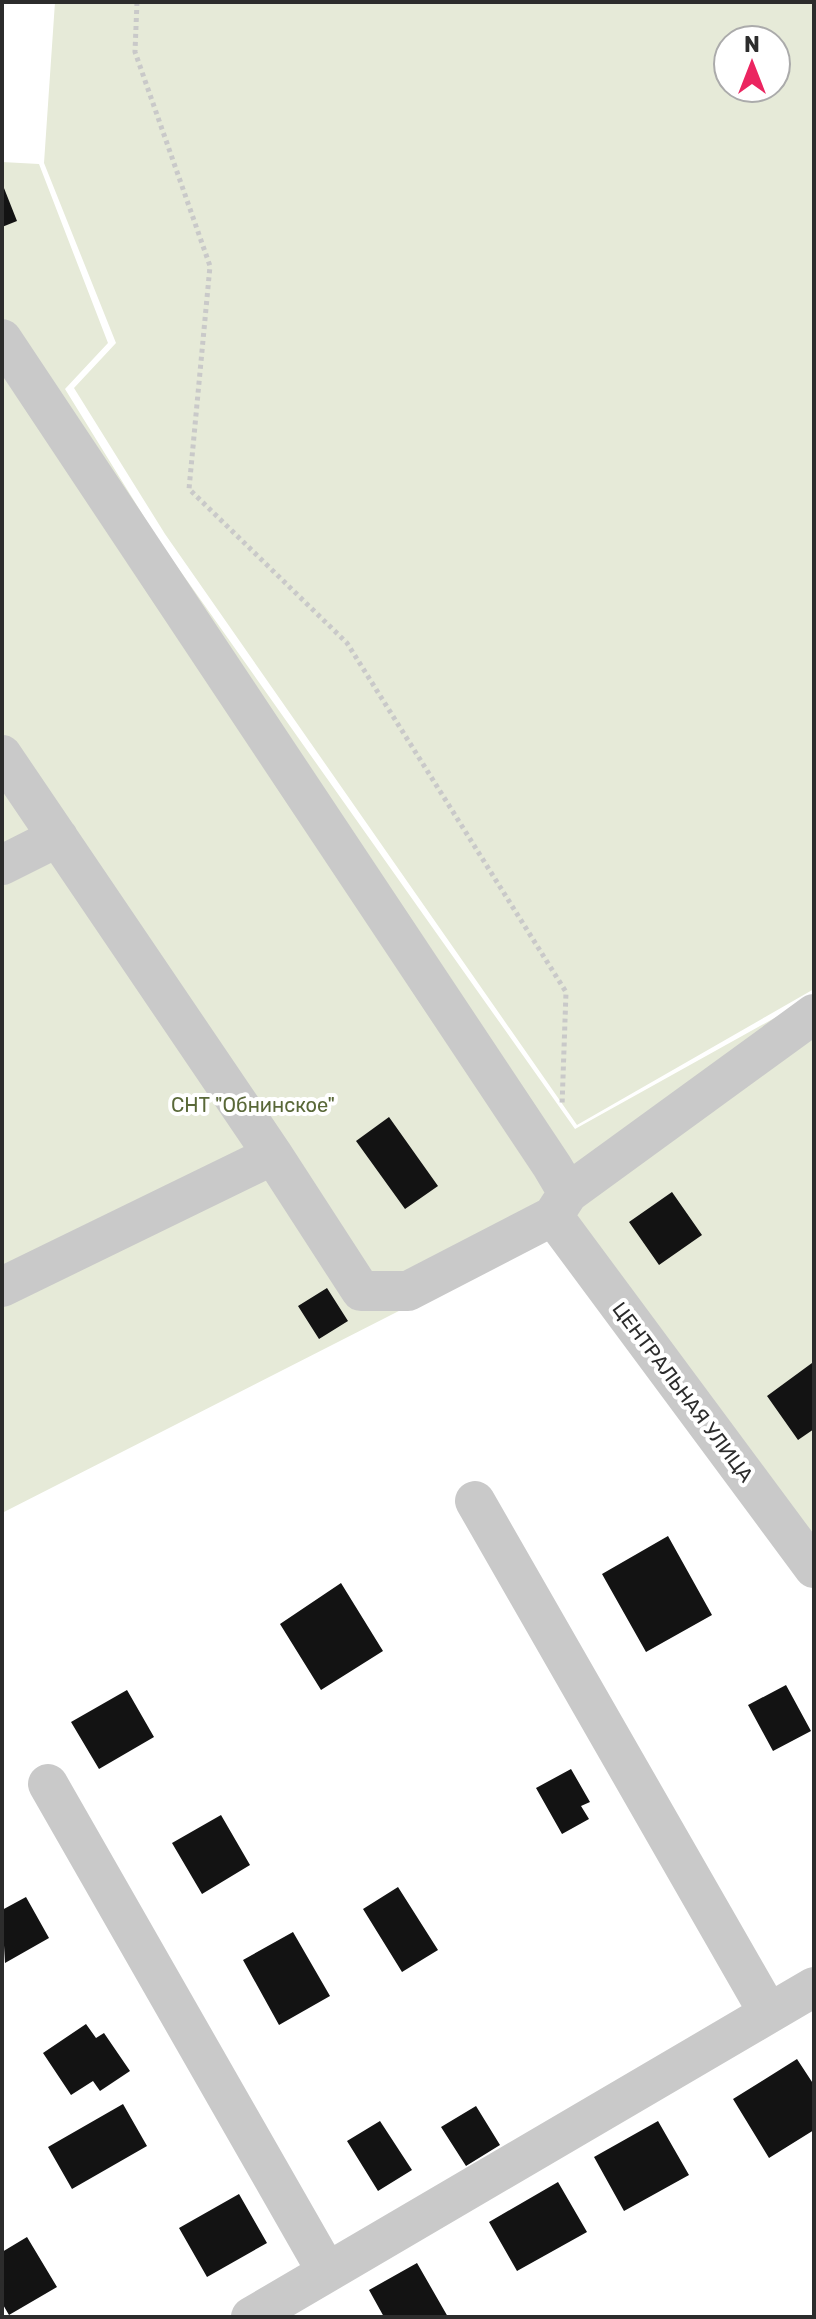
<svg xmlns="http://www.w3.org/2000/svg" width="816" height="2319" viewBox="0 0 816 2319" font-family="Rubik,sans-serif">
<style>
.green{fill:#e6ead8;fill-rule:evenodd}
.building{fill:#131313}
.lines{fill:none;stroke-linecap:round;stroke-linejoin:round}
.path{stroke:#c9c9c9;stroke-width:5;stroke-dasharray:4 4;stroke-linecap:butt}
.minor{stroke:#c9c9c9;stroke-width:40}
.labels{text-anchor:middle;stroke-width:8;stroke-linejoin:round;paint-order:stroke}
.park-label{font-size:20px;fill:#596838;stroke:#fff}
.street-label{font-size:20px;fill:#2c2c2c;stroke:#fff}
</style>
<rect width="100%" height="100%" fill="#fff"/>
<path class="green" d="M 55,2 L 814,2 L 814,989 L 577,1125 L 165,534 L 74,388 L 116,343 L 44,163 ZM 728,40 L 776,40 L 776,88 L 728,88 Z
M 2,162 L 39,164 L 108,343 L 65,389 L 159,541 L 575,1129 L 814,996 L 814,1564 L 552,1233 L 2,1513 Z"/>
<path class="building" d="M 2,183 L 17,221 L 2,227 Z
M 389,1117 L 438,1186 L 405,1209 L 356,1141 Z
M 672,1192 L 702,1235 L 659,1265 L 629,1222 Z
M 327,1288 L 348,1321 L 319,1339 L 298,1306 Z
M 812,1363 L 814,1429 L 798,1440 L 767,1396 Z
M 668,1536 L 712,1615 L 646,1652 L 602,1574 Z
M 341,1583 L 383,1651 L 321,1690 L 280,1624 Z
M 786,1685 L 811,1731 L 773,1751 L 748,1705 Z
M 127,1690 L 154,1737 L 99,1769 L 71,1722 Z
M 571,1769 L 590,1802 L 581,1806 L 589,1819 L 562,1834 L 536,1788 Z
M 221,1815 L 250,1865 L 202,1894 L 172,1843 Z
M 398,1887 L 438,1950 L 402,1972 L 363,1909 Z
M 26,1897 L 49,1938 L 5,1963 L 2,1910 Z
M 293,1932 L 330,1996 L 279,2025 L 243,1960 Z
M 86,2024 L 96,2038 L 104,2033 L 130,2071 L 100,2091 L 93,2081 L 71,2095 L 43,2053 Z
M 797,2059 L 814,2085 L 814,2130 L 769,2158 L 733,2099 Z
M 123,2104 L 147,2146 L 72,2189 L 48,2147 Z
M 476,2106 L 500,2145 L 466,2166 L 441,2127 Z
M 380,2121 L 412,2170 L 378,2191 L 347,2141 Z
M 658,2121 L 689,2175 L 624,2211 L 594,2157 Z
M 558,2182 L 587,2232 L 517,2271 L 489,2222 Z
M 239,2194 L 267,2243 L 207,2277 L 179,2228 Z
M 27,2237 L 57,2287 L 9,2315 L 2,2303 L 2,2252 Z
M 417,2263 L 448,2317 L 384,2317 L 369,2290 Z"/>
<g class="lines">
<path class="path" d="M 137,2 L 135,52 L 210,266 L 189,489 L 347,643 L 566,992 L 562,1106"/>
<path class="minor" d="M 2,339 L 552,1166 L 568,1193 L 553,1216 L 408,1291 L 361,1291 L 273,1155 L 2,755
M 2,865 L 58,837
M 568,1193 L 814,1014
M 553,1216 L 814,1568
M 2,1287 L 273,1155
M 475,1501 L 768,2012
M 48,1784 L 327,2272
M 251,2317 L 814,1987"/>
</g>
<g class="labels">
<g class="park-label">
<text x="253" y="1112">СНТ "Обнинское"</text>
</g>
<g class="street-label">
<text transform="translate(683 1392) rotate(53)" y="7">ЦЕНТРАЛЬНАЯ УЛИЦА</text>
</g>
</g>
<rect width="816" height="2319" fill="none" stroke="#2c2c2c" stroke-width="8"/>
<g transform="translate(752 64)"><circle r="38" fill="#ffffff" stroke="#ababab" stroke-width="2"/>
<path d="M0-6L14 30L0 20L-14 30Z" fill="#eb2560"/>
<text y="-12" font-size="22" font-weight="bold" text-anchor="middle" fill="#2c2c2c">N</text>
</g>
</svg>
